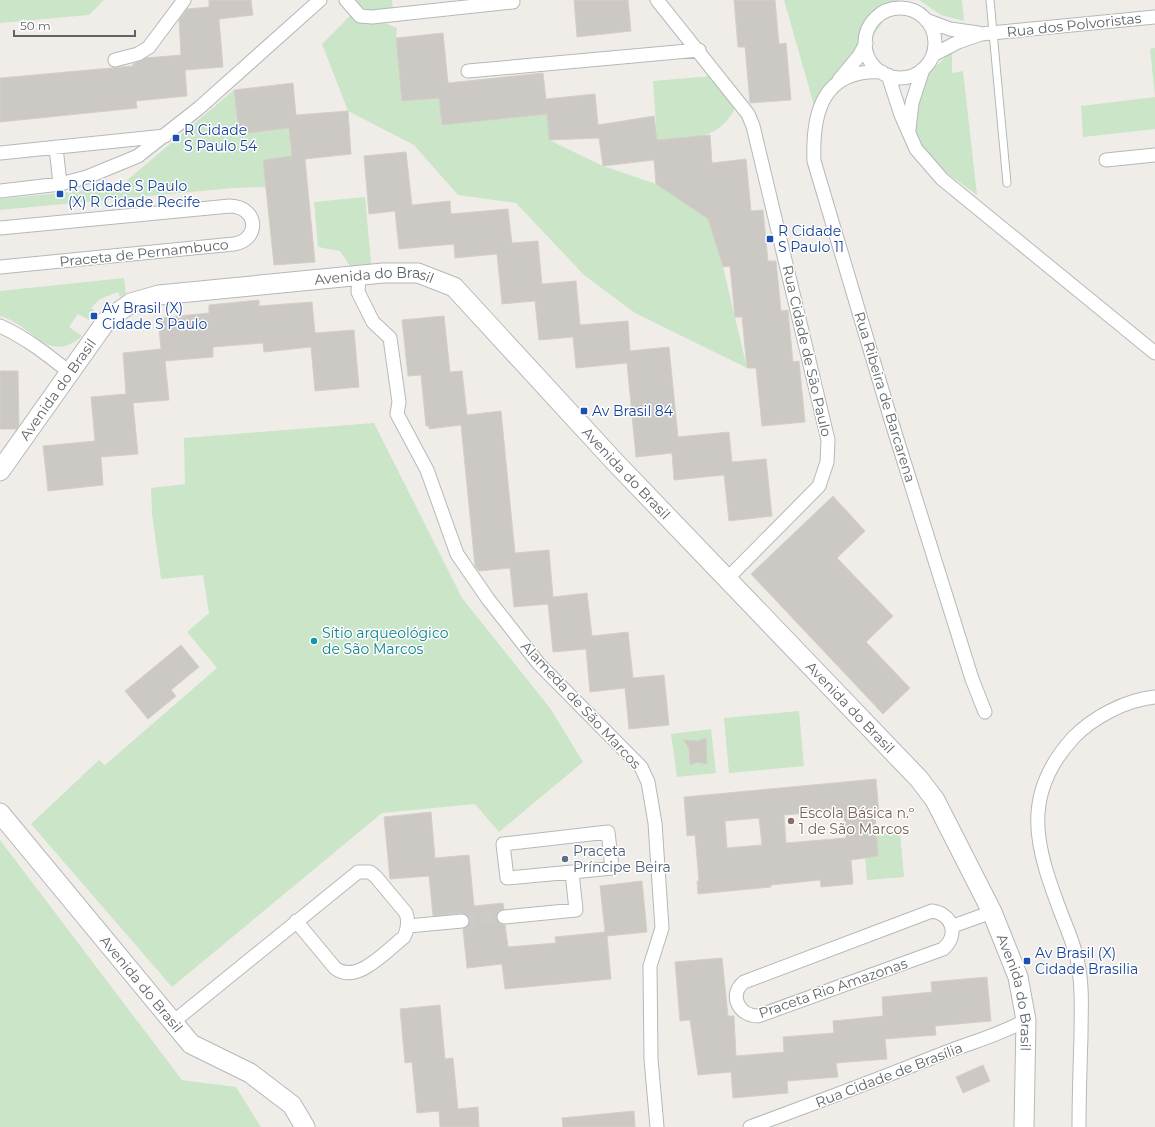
<svg xmlns="http://www.w3.org/2000/svg" width="1155" height="1127" viewBox="0 0 1155 1127" font-family="Montserrat,sans-serif">
<style>
.green{fill:#cae5c7}
.building{fill:#ccc8c4;stroke:#d5cfc7;fill-rule:evenodd}
.lines{fill:none;stroke-linecap:round;stroke-linejoin:round}
.street-tunnel{stroke:#cccbc8;stroke-width:13;stroke-dasharray:13 6;stroke-linecap:butt}
.lane-casing{stroke:#b5b8bb;stroke-width:9}
.street-casing{stroke:#b5b8bb;stroke-width:15}
.secondary-casing{stroke:#b4b8bb;stroke-width:21}
.lane{stroke:#fff;stroke-width:7}
.street{stroke:#fff;stroke-width:13}
.secondary{stroke:#fff;stroke-width:19}
.transit-dot{fill:#1a4fb4;stroke:#fff;stroke-width:1.5}
.culture-dot{fill:#0f9aa8;stroke:#fff;stroke-width:1.5}
.education-dot{fill:#8d6e63;stroke:#fff;stroke-width:1.5}
.service-dot{fill:#5c6f8a;stroke:#fff;stroke-width:1.5}
.labels{text-anchor:middle;stroke-width:3;stroke-linejoin:round;paint-order:stroke}
.street-label{font-size:14px;fill:#5f6467;stroke:#fff}
.transit-label{font-size:14px;fill:#164399;stroke:#fff;text-anchor:start}
.culture-label{font-size:14px;fill:#0d838f;stroke:#fff;text-anchor:start}
.education-label{font-size:14px;fill:#785e54;stroke:#fff;text-anchor:start}
.service-label{font-size:14px;fill:#4e5e75;stroke:#fff;text-anchor:start}
</style>
<rect width="100%" height="100%" fill="#f0ede8"/>
<path class="green" d="M 0,0 L 104,0 L 89,15 L 0,23 Z
M 351,0 L 392,0 L 393,10 C 374,12 364,16 351,0 Z
M 784,0 L 898,0 L 817,116 Z
M 919,0 L 962,0 L 964,21 L 941,15 Z
M 355,11 L 397,28 L 396,38 L 402,101 L 439,98 L 442,125 L 547,114 L 549,140 L 603,166 L 656,184 L 708,219 L 723,267 L 747,368 L 635,313 L 584,275 L 516,203 L 458,195 L 414,145 L 348,111 L 322,44 Z
M 1155,48 L 1155,96 L 1150,49 Z
M 952,51 L 952,73 L 963,71 L 977,195 L 936,165 L 915,135 L 916,109 L 930,72 Z
M 712,76 L 736,106 C 719,142 692,137 657,140 L 653,81 Z
M 234,90 L 239,134 L 289,128 L 292,156 L 263,160 L 266,187 L 233,188 L 0,210 L 0,199 L 119,187 Z
M 1155,97 L 1155,129 L 1083,137 L 1081,106 Z
M 365,197 L 372,273 L 355,274 L 340,251 L 318,247 L 314,202 Z
M 124,278 L 126,294 L 120,297 L 118,292 L 100,299 L 91,308 L 95,311 L 89,320 L 78,314 L 69,327 L 82,336 C 48,366 33,325 0,316 L 0,291 Z
M 374,423 L 462,598 L 550,708 L 583,762 L 499,832 L 475,804 L 382,813 L 172,987 L 31,824 L 99,760 L 105,765 L 217,668 L 187,632 L 209,613 L 203,575 L 161,579 L 152,514 L 151,488 L 185,484 L 184,438 Z
M 799,711 L 804,766 L 729,773 L 724,718 Z
M 711,729 L 716,773 L 677,777 L 671,734 Z
M 900,831 L 904,877 L 867,880 L 863,834 Z
M 0,840 L 182,1080 L 236,1087 L 261,1127 L 0,1127 Z"/>
<path class="building" d="M 209,0 L 251,0 L 253,15 L 219,19 L 223,67 L 185,70 L 187,96 L 136,101 L 137,108 L 0,122 L 0,78 L 133,66 L 133,64 L 146,58 L 181,55 L 179,20 L 187,9 L 209,7 Z
M 574,0 L 628,0 L 631,31 L 577,37 Z
M 734,0 L 775,0 L 779,44 L 786,43 L 791,100 L 750,103 L 745,47 L 738,47 Z
M 443,33 L 448,83 L 543,73 L 546,99 L 595,94 L 598,125 L 654,116 L 657,140 L 710,135 L 712,163 L 746,159 L 751,211 L 763,210 L 768,261 L 776,261 L 781,311 L 788,310 L 793,362 L 799,361 L 805,422 L 762,426 L 756,368 L 747,368 L 742,317 L 735,317 L 730,266 L 723,267 L 708,219 L 656,184 L 654,160 L 603,166 L 599,138 L 549,140 L 547,114 L 442,125 L 439,98 L 402,101 L 396,38 Z
M 293,83 L 296,115 L 348,111 L 351,154 L 305,159 L 315,262 L 274,265 L 263,160 L 292,156 L 289,128 L 239,134 L 234,90 Z
M 406,152 L 412,205 L 450,201 L 451,214 L 508,209 L 512,243 L 538,241 L 542,284 L 576,281 L 580,325 L 628,321 L 630,351 L 669,347 L 678,437 L 729,432 L 732,462 L 766,459 L 772,516 L 729,521 L 724,475 L 674,480 L 672,453 L 636,457 L 627,363 L 576,368 L 573,337 L 539,340 L 535,301 L 502,304 L 497,254 L 455,258 L 454,244 L 399,249 L 395,211 L 369,214 L 364,156 Z
M 259,300 L 259,306 L 312,302 L 315,333 L 354,330 L 359,387 L 315,391 L 311,347 L 264,352 L 263,343 L 213,347 L 213,357 L 165,361 L 169,400 L 133,403 L 138,454 L 101,457 L 103,485 L 48,491 L 43,446 L 95,441 L 91,397 L 126,394 L 123,353 L 161,349 L 158,318 L 209,313 L 209,305 Z
M 444,316 L 450,372 L 462,371 L 467,415 L 501,411 L 515,553 L 549,550 L 553,597 L 587,593 L 592,636 L 628,632 L 633,678 L 664,675 L 669,725 L 629,729 L 625,688 L 590,692 L 586,649 L 553,652 L 548,604 L 514,607 L 510,568 L 479,571 L 475,566 L 461,425 L 429,429 L 429,426 L 426,426 L 421,375 L 408,376 L 402,320 Z
M 0,371 L 18,371 L 19,425 L 17,429 L 0,429 Z
M 833,496 L 865,531 L 837,558 L 893,616 L 866,642 L 910,688 L 883,714 L 751,574 Z
M 181,645 L 199,667 L 171,690 L 176,696 L 148,719 L 125,691 Z
M 706,738 L 707,764 L 698,762 L 690,765 L 689,749 L 684,740 L 698,741 Z
M 876,779 L 879,814 L 875,814 L 878,856 L 851,860 L 853,884 L 821,887 L 820,880 L 771,885 L 771,887 L 698,894 L 697,881 L 699,881 L 695,835 L 687,836 L 684,797 ZM 843,810 L 846,838 L 786,843 L 784,815 ZM 759,818 L 762,845 L 727,848 L 725,821 Z
M 431,812 L 435,858 L 469,855 L 474,906 L 503,903 L 504,909 L 499,911 L 496,917 L 500,924 L 505,925 L 508,947 L 556,943 L 555,937 L 605,932 L 600,886 L 642,881 L 647,932 L 607,936 L 611,979 L 505,989 L 502,964 L 467,968 L 463,929 L 469,925 L 469,917 L 461,913 L 433,916 L 429,876 L 390,879 L 384,817 Z
M 722,958 L 728,1016 L 734,1016 L 736,1056 L 784,1052 L 783,1037 L 834,1033 L 833,1021 L 883,1016 L 882,997 L 932,992 L 931,982 L 987,977 L 991,1021 L 935,1026 L 936,1035 L 885,1039 L 887,1059 L 836,1063 L 838,1077 L 787,1081 L 788,1093 L 733,1098 L 731,1072 L 698,1075 L 690,1020 L 680,1021 L 675,962 Z
M 440,1005 L 445,1059 L 453,1058 L 458,1109 L 478,1107 L 479,1127 L 440,1127 L 439,1111 L 417,1113 L 412,1062 L 405,1063 L 400,1009 Z
M 983,1065 L 990,1081 L 963,1093 L 956,1077 Z
M 634,1111 L 635,1127 L 563,1127 L 562,1118 Z"/>
<g class="lines">
<path class="street-tunnel" d="M 462,921 L 504,917"/>
<defs>
<path id="lane" d="M 990,0 L 1007,183"/>
<path id="street" d="M 346,0 L 360,16 L 372,17 L 513,2
M 657,0 L 748,114 L 753,126 L 828,440 L 827,462 L 819,486 L 727,579
M865 43a35 35 0 1 1 70 0a35 35 0 1 1-70 0Z
M 926,20 L 950,29 L 978,33
M 933,55 L 958,42 L 981,34 L 1155,17
M 115,60 L 138,54 L 149,47 L 184,0
M 468,71 L 699,50
M 882,72 C 823,69 812,112 814,161 L 891,420 L 972,679 L 985,712
M 888,75 L 901,115 L 916,149 L 942,179 L 1155,353
M 839,80 L 859,56 L 866,43
M 909,129 L 912,103 L 923,69
M 56,147 L 60,184
M 0,153 L 165,136
M 1106,160 L 1155,155
M 0,191 L 60,184 L 87,177 L 138,156 L 199,108 L 320,0
M 0,228 L 230,206 C 259,207 260,240 234,244 L 0,267
M 359,275 L 358,292 L 373,322 L 390,338 L 399,402 L 397,414 L 427,470 L 457,554 L 488,599 L 539,664 L 641,767 L 648,782 L 655,823 L 662,928 L 650,966 L 651,1059 L 657,1127
M 0,326 C 25,337 48,355 69,372
M 932,911 C 953,914 959,935 943,949 L 758,1016 C 739,1016 728,995 744,982 Z
M 504,917 L 576,910 L 572,872 L 612,868 L 608,832 L 503,844 L 507,878 L 572,872
M 408,926 L 462,921
M 953,926 L 992,912
M 173,1022 L 358,872 L 370,872 L 376,877 L 406,913 C 409,922 408,929 404,937 C 386,951 357,985 335,968 L 296,921
M 750,1127 C 815,1103 879,1079 944,1053 C 972,1042 1000,1035 1026,1020
M 1079,1127 C 1079,1097 1080,1067 1081,1036 C 1081,1012 1083,988 1078,964 C 1075,946 1067,929 1061,913 C 1036,847 1020,796 1073,738 C 1093,717 1126,700 1155,697"/>
<g id="secondary">
<path id="s1" d="M 0,471 L 107,320 L 131,303 L 159,295 L 383,273 L 418,273 L 454,287 L 614,461 L 919,779 L 935,800 L 992,912 L 1018,977 L 1026,1020 L 1024,1127"/>
<path id="s2" d="M 0,813 L 191,1044 L 250,1073 L 292,1105 L 305,1127"/>
</g>
</defs>
<use href="#lane" class="lane-casing"/>
<use href="#street" class="street-casing"/>
<use href="#secondary" class="secondary-casing"/>
<use href="#lane" class="lane"/>
<use href="#street" class="street"/>
<use href="#secondary" class="secondary"/>
</g>
<g class="transit-dot">
<rect x="172" y="134" width="8" height="8" rx="2"/>
<rect x="56" y="190" width="8" height="8" rx="2"/>
<rect x="766" y="235" width="8" height="8" rx="2"/>
<rect x="90" y="312" width="8" height="8" rx="2"/>
<rect x="580" y="407" width="8" height="8" rx="2"/>
<rect x="1023" y="957" width="8" height="8" rx="2"/>
</g>
<circle class="culture-dot" cx="314" cy="641" r="4"/>
<circle class="education-dot" cx="791" cy="821" r="4"/>
<circle class="service-dot" cx="565" cy="859" r="4"/>
<g class="labels">
<g class="street-label">
<text transform="translate(1074 25) rotate(-6)" y="5">Rua dos Polvoristas</text>
<text transform="translate(144 253) rotate(-6)" y="5">Praceta de Pernambuco</text>
<text dy="5" stroke="none"><textPath href="#s1" startOffset="460">Avenida do Brasil</textPath></text>
<text transform="translate(807 351) rotate(77)" y="5">Rua Cidade de São Paulo</text>
<text dy="5" stroke="none"><textPath href="#s1" startOffset="100">Avenida do Brasil</textPath></text>
<text transform="translate(885 397) rotate(73)" y="5">Rua Ribeira de Barcarena</text>
<text dy="5" stroke="none"><textPath href="#s1" startOffset="796">Avenida do Brasil</textPath></text>
<text transform="translate(581 705) rotate(47)" y="5">Alameda de São Marcos</text>
<text dy="5" stroke="none"><textPath href="#s1" startOffset="1120">Avenida do Brasil</textPath></text>
<text dy="5" stroke="none"><textPath href="#s2" startOffset="222">Avenida do Brasil</textPath></text>
<text transform="translate(833 988) rotate(-19)" y="5">Praceta Rio Amazonas</text>
<text dy="5" stroke="none"><textPath href="#s1" startOffset="1456">Avenida do Brasil</textPath></text>
<text transform="translate(889 1075) rotate(-21)" y="5">Rua Cidade de Brasília</text>
</g>
<g class="transit-label">
<text x="184" y="135">R Cidade<tspan x="184" dy="16">S Paulo 54</tspan></text>
<text x="68" y="191">R Cidade S Paulo<tspan x="68" dy="16">(X) R Cidade Recife</tspan></text>
<text x="778" y="236">R Cidade<tspan x="778" dy="16">S Paulo 11</tspan></text>
<text x="102" y="313">Av Brasil (X)<tspan x="102" dy="16">Cidade S Paulo</tspan></text>
<text x="592" y="416">Av Brasil 84</text>
<text x="1035" y="958">Av Brasil (X)<tspan x="1035" dy="16">Cidade Brasilia</tspan></text>
</g>
<g class="culture-label">
<text x="322" y="638">Sítio arqueológico<tspan x="322" dy="16">de São Marcos</tspan></text>
</g>
<g class="education-label">
<text x="799" y="818">Escola Básica n.º<tspan x="799" dy="16">1 de São Marcos</tspan></text>
</g>
<g class="service-label">
<text x="573" y="856">Praceta<tspan x="573" dy="16">Príncipe Beira</tspan></text>
</g>
</g>
<path d="M14 30v6h121v-6" fill="none" stroke="#5f6467" stroke-width="2"/>
<text x="20" y="30" font-size="12" fill="#5f6467" stroke="#ffffff" stroke-width="3" paint-order="stroke">50 m</text>
</svg>
